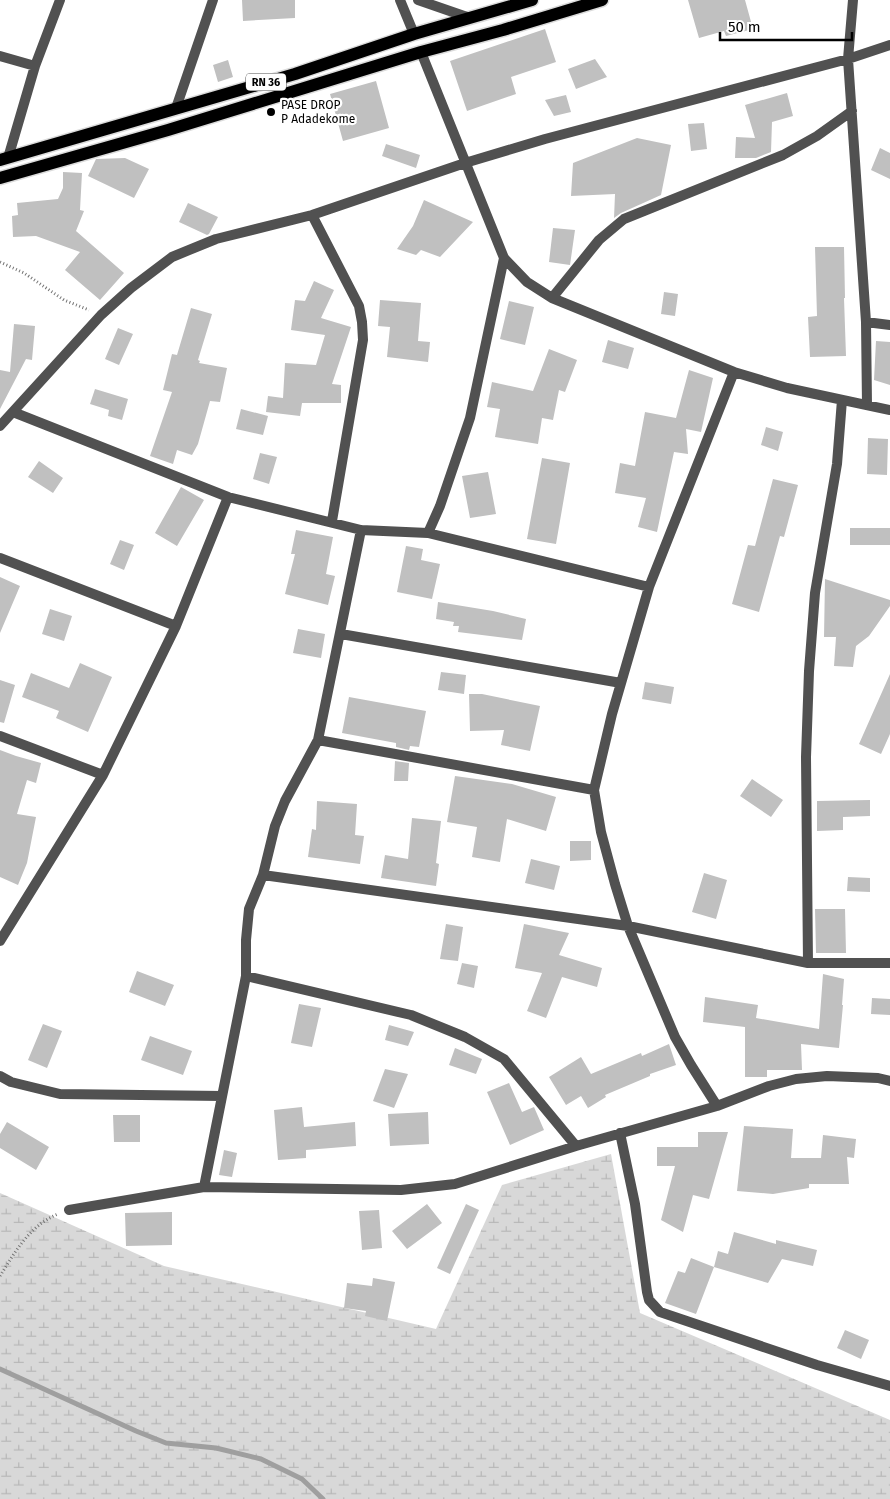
<svg xmlns="http://www.w3.org/2000/svg" width="890" height="1499" viewBox="0 0 890 1499" font-family="'Fira Sans',sans-serif">
<style>
.wetland{fill:url(#wetland-marsh)}
.lines{fill:none;stroke-linecap:round;stroke-linejoin:round}
.stream{stroke:#9f9f9f;stroke-width:5}
.building{fill:#c0c0c0}
.primary-casing{stroke:#dbdbdb;stroke-width:15}
.path{stroke:#737373;stroke-width:3;stroke-dasharray:1 2.5;stroke-linecap:butt}
.minor{stroke:#515151;stroke-width:10}
.primary{stroke:#000;stroke-width:12}
.poi-dot{fill:#000;stroke:#fff;stroke-width:2}
.labels{text-anchor:middle;stroke-width:4.5;stroke-linejoin:round;paint-order:stroke}
.shield{fill:#fff;stroke:#4c4c4c;stroke-width:1}
.shield-label{font-size:11px;font-weight:bold;fill:#000}
.poi-label{font-size:12px;fill:#000;stroke:#fff;text-anchor:start}
</style>
<defs>
<pattern id="wetland-marsh" width="20" height="14" patternUnits="userSpaceOnUse" patternTransform="scale(1.25)"><rect width="20" height="14" fill="#d8d8d8"/><path d="M1 5h8M5 5V1M11 12h8M15 12V8" fill="none" stroke="#b8b8b8"/></pattern>
</defs>
<rect width="100%" height="100%" fill="#fff"/>
<path class="wetland" d="M 611,1154 L 640,1313 L 890,1420 L 890,1499 L 0,1499 L 0,1193 L 164,1266 L 436,1329 L 502,1185 Z"/>
<g class="lines">
<path class="stream" d="M 0,1369 L 136,1431 L 166,1443 L 216,1448 L 261,1459 L 302,1479 L 323,1499"/>
</g>
<path class="building" d="M 242,0 L 295,0 L 295,18 L 243,21 Z
M 688,0 L 745,0 L 753,29 L 726,36 L 724,31 L 699,38 Z
M 545,29 L 556,62 L 511,77 L 516,94 L 467,111 L 450,61 Z
M 595,59 L 607,77 L 576,89 L 568,69 Z
M 228,60 L 233,77 L 218,82 L 213,65 Z
M 376,81 L 389,128 L 343,141 L 330,94 Z
M 787,93 L 793,116 L 772,122 L 771,152 L 756,158 L 735,158 L 736,137 L 755,138 L 745,105 Z
M 566,95 L 571,112 L 554,116 L 545,100 Z
M 704,123 L 707,149 L 691,151 L 688,124 Z
M 637,138 L 671,145 L 661,195 L 621,213 L 614,218 L 615,194 L 571,196 L 573,163 Z
M 386,144 L 420,155 L 416,168 L 382,156 Z
M 880,148 L 890,153 L 890,179 L 871,170 Z
M 125,158 L 149,169 L 134,198 L 88,176 L 96,159 Z
M 63,172 L 82,173 L 80,210 L 84,211 L 76,231 L 124,273 L 100,300 L 65,270 L 80,252 L 36,236 L 13,237 L 12,216 L 18,215 L 17,203 L 58,199 L 63,188 Z
M 424,200 L 473,222 L 440,257 L 421,250 L 416,255 L 397,249 L 413,226 Z
M 188,203 L 218,217 L 209,234 L 207,235 L 179,222 Z
M 553,228 L 575,230 L 570,265 L 549,262 Z
M 815,247 L 844,247 L 845,298 L 844,298 L 846,356 L 810,357 L 808,317 L 817,316 Z
M 314,281 L 334,290 L 321,318 L 351,327 L 332,384 L 341,385 L 341,403 L 302,403 L 300,416 L 266,412 L 268,396 L 283,398 L 285,363 L 316,365 L 325,335 L 291,330 L 295,300 L 305,301 Z
M 664,292 L 678,294 L 675,316 L 661,314 Z
M 380,300 L 421,303 L 418,341 L 430,342 L 428,362 L 387,357 L 390,327 L 378,326 Z
M 509,301 L 534,307 L 525,345 L 500,339 Z
M 191,308 L 212,314 L 198,360 L 200,361 L 199,363 L 227,368 L 220,402 L 210,401 L 198,444 L 192,455 L 177,450 L 173,464 L 150,456 L 172,392 L 163,390 L 172,354 L 177,355 Z
M 14,324 L 35,326 L 32,360 L 26,359 L 0,409 L 0,370 L 10,372 Z
M 118,328 L 133,334 L 119,365 L 105,359 Z
M 608,340 L 634,348 L 628,369 L 602,362 Z
M 876,341 L 890,342 L 890,385 L 874,380 Z
M 549,349 L 577,360 L 565,392 L 559,390 L 553,420 L 542,418 L 538,444 L 495,437 L 500,409 L 487,407 L 492,382 L 533,391 Z
M 689,370 L 713,378 L 701,432 L 686,429 L 688,454 L 674,452 L 657,532 L 638,527 L 646,498 L 615,493 L 620,463 L 635,466 L 645,412 L 676,418 Z
M 95,389 L 128,399 L 122,420 L 108,416 L 109,410 L 90,404 Z
M 241,409 L 268,416 L 263,435 L 236,429 Z
M 766,427 L 783,432 L 778,451 L 761,445 Z
M 868,438 L 888,439 L 887,475 L 867,474 Z
M 260,453 L 277,457 L 269,484 L 253,479 Z
M 542,458 L 570,463 L 556,544 L 527,539 Z
M 39,461 L 63,478 L 53,493 L 28,477 Z
M 488,472 L 496,514 L 470,518 L 462,476 Z
M 773,479 L 798,485 L 784,537 L 780,536 L 759,612 L 732,604 L 748,545 L 755,546 Z
M 181,487 L 204,500 L 177,546 L 155,533 Z
M 850,528 L 890,528 L 890,545 L 850,545 Z
M 296,530 L 333,537 L 326,574 L 335,576 L 328,605 L 285,594 L 295,554 L 291,554 Z
M 120,540 L 134,545 L 124,570 L 110,564 Z
M 406,546 L 423,549 L 421,560 L 440,564 L 432,599 L 397,592 Z
M 0,577 L 20,586 L 0,633 Z
M 825,579 L 890,600 L 890,606 L 869,636 L 856,646 L 853,667 L 834,666 L 836,637 L 824,637 Z
M 438,602 L 493,611 L 526,619 L 522,640 L 458,632 L 459,626 L 453,626 L 454,622 L 436,619 Z
M 50,609 L 72,616 L 64,641 L 42,634 Z
M 298,629 L 325,634 L 321,658 L 293,653 Z
M 80,663 L 112,677 L 88,732 L 56,718 L 59,711 L 22,697 L 31,673 L 69,688 Z
M 441,672 L 466,675 L 464,694 L 438,690 Z
M 890,674 L 890,734 L 881,754 L 859,744 Z
M 0,680 L 15,685 L 4,723 L 0,722 Z
M 645,682 L 674,687 L 671,704 L 642,699 Z
M 469,694 L 482,694 L 540,706 L 530,751 L 501,745 L 504,730 L 470,731 Z
M 349,697 L 426,711 L 419,747 L 410,746 L 409,750 L 396,747 L 396,743 L 342,733 Z
M 0,750 L 16,756 L 41,763 L 36,783 L 27,780 L 17,814 L 36,817 L 27,863 L 18,885 L 0,877 Z
M 395,761 L 409,763 L 408,781 L 394,781 Z
M 455,776 L 512,784 L 556,797 L 546,831 L 507,819 L 500,862 L 472,857 L 477,827 L 447,822 Z
M 752,779 L 783,800 L 771,817 L 740,796 Z
M 870,800 L 870,816 L 843,817 L 843,830 L 817,831 L 817,801 Z
M 317,801 L 357,804 L 355,835 L 364,836 L 360,864 L 308,857 L 312,829 L 316,830 Z
M 412,818 L 441,821 L 436,863 L 439,864 L 436,886 L 381,878 L 385,855 L 408,859 Z
M 570,841 L 591,841 L 591,860 L 570,861 Z
M 531,859 L 560,866 L 554,890 L 525,883 Z
M 704,873 L 727,880 L 716,919 L 692,912 Z
M 848,877 L 870,878 L 870,892 L 847,891 Z
M 815,909 L 845,909 L 846,953 L 816,953 Z
M 446,924 L 463,927 L 458,961 L 440,959 Z
M 524,924 L 569,933 L 559,955 L 602,968 L 597,987 L 562,977 L 546,1018 L 527,1011 L 542,973 L 515,968 Z
M 462,963 L 478,966 L 474,988 L 457,984 Z
M 137,971 L 174,985 L 165,1006 L 129,992 Z
M 823,974 L 844,979 L 842,1005 L 843,1005 L 839,1048 L 801,1044 L 802,1070 L 767,1070 L 767,1077 L 745,1077 L 745,1027 L 703,1022 L 705,997 L 758,1005 L 756,1018 L 819,1029 Z
M 872,998 L 890,999 L 890,1015 L 871,1014 Z
M 299,1004 L 321,1008 L 312,1047 L 291,1043 Z
M 43,1024 L 62,1031 L 47,1068 L 28,1060 Z
M 389,1025 L 414,1032 L 408,1046 L 385,1040 Z
M 150,1036 L 192,1051 L 183,1075 L 141,1060 Z
M 669,1044 L 676,1065 L 650,1074 L 650,1076 L 605,1095 L 606,1097 L 588,1108 L 581,1096 L 566,1105 L 549,1077 L 581,1057 L 591,1074 L 641,1053 L 642,1056 Z
M 455,1048 L 482,1059 L 476,1074 L 449,1065 Z
M 385,1069 L 408,1074 L 394,1108 L 373,1101 Z
M 509,1083 L 522,1112 L 534,1107 L 544,1130 L 510,1145 L 487,1092 Z
M 302,1107 L 304,1127 L 355,1122 L 356,1146 L 306,1150 L 306,1158 L 278,1160 L 274,1110 Z
M 428,1112 L 429,1144 L 390,1146 L 388,1114 Z
M 113,1115 L 140,1115 L 140,1142 L 114,1142 Z
M 7,1122 L 49,1147 L 36,1170 L 0,1148 L 0,1134 Z
M 744,1126 L 793,1129 L 791,1158 L 821,1158 L 823,1135 L 856,1139 L 854,1158 L 847,1157 L 849,1184 L 809,1184 L 809,1188 L 773,1194 L 737,1191 Z
M 698,1132 L 728,1132 L 709,1199 L 693,1195 L 683,1232 L 661,1220 L 675,1166 L 657,1166 L 657,1147 L 698,1147 Z
M 224,1150 L 237,1153 L 232,1177 L 219,1175 Z
M 427,1204 L 442,1223 L 407,1249 L 392,1231 Z
M 466,1204 L 479,1210 L 450,1274 L 437,1268 Z
M 379,1210 L 382,1248 L 362,1250 L 359,1211 Z
M 172,1212 L 172,1245 L 126,1246 L 125,1213 Z
M 734,1232 L 776,1244 L 776,1240 L 817,1250 L 813,1266 L 782,1259 L 768,1283 L 714,1267 L 718,1251 L 728,1254 Z
M 691,1258 L 714,1267 L 696,1314 L 665,1303 L 678,1271 L 685,1273 Z
M 373,1278 L 395,1282 L 387,1321 L 365,1316 L 366,1311 L 344,1308 L 347,1283 L 372,1286 Z
M 845,1330 L 869,1340 L 861,1359 L 837,1348 Z"/>
<g class="lines">
<defs>
<path id="primary" d="M 0,160 L 295,74 L 414,34 L 532,0
M 0,178 L 168,130 L 421,52 L 503,30 L 602,0"/>
</defs>
<use href="#primary" class="primary-casing"/>
<path class="path" d="M 0,262 L 24,273 L 64,300 L 89,310
M 0,1276 C 15,1252 30,1225 58,1214"/>
<path class="minor" d="M 400,0 L 414,34
M 418,0 L 470,18
M 853,0 L 848,59 L 866,322 L 867,405
M 421,52 L 504,258 L 527,282 L 552,298 L 734,372 L 787,388 L 890,410
M 0,56 L 35,66
M 176,108 L 213,0
M 8,158 L 35,66 L 60,0
M 312,215 L 359,306 L 362,322 L 363,340 L 332,521
M 552,298 L 599,240 L 624,219 L 783,155 L 817,136 L 852,111
M 866,322 L 890,325
M 13,412 L 228,497 L 361,530 L 428,533 L 649,587
M 0,426 L 101,315 L 131,288 L 172,257 L 216,239 L 312,215 L 465,163 L 545,139 L 848,59 L 890,45
M 428,533 L 440,506 L 470,418 L 504,258
M 0,558 L 176,626
M 341,634 L 621,683
M 0,736 L 103,775
M 318,740 L 594,790
M 263,875 L 628,926 L 808,963 L 890,963
M 0,941 L 103,775 L 176,626 L 228,497
M 808,963 L 806,757 L 809,671 L 815,593 L 837,464 L 842,400
M 246,976 L 411,1015 L 465,1037 L 504,1059 L 576,1146
M 0,1076 L 11,1082 L 60,1094 L 222,1096
M 717,1106 L 691,1065 L 675,1037 L 628,926 L 615,884 L 601,832 L 594,790 L 612,714 L 649,587 L 734,372
M 620,1133 L 635,1204 L 647,1292 L 649,1300 L 660,1312 L 817,1365 L 890,1386
M 204,1187 L 246,976 L 246,940 L 249,909 L 263,875 L 275,826 L 285,801 L 318,740 L 361,530
M 69,1210 L 204,1187 L 401,1190 L 455,1184 L 576,1146 L 717,1106 L 769,1086 L 796,1079 L 827,1076 L 878,1078 L 890,1081"/>
<use href="#primary" class="primary"/>
</g>
<circle class="poi-dot" cx="271" cy="112" r="5"/>
<g class="labels">
<rect class="shield" x="246" y="73.5" width="40" height="17" rx="4"/>
<g class="shield-label">
<text x="266" y="86">RN 36</text>
</g>
<g class="poi-label">
<text x="281" y="109">PASE DROP<tspan x="281" dy="14">P Adadekome</tspan></text>
</g>
</g>
<path d="M720 32v8h132v-8" fill="none" stroke="#000000" stroke-width="2.5"/>
<text x="728" y="32" font-size="15" fill="#000000" stroke="#ffffff" stroke-width="4" paint-order="stroke">50 m</text>
</svg>
